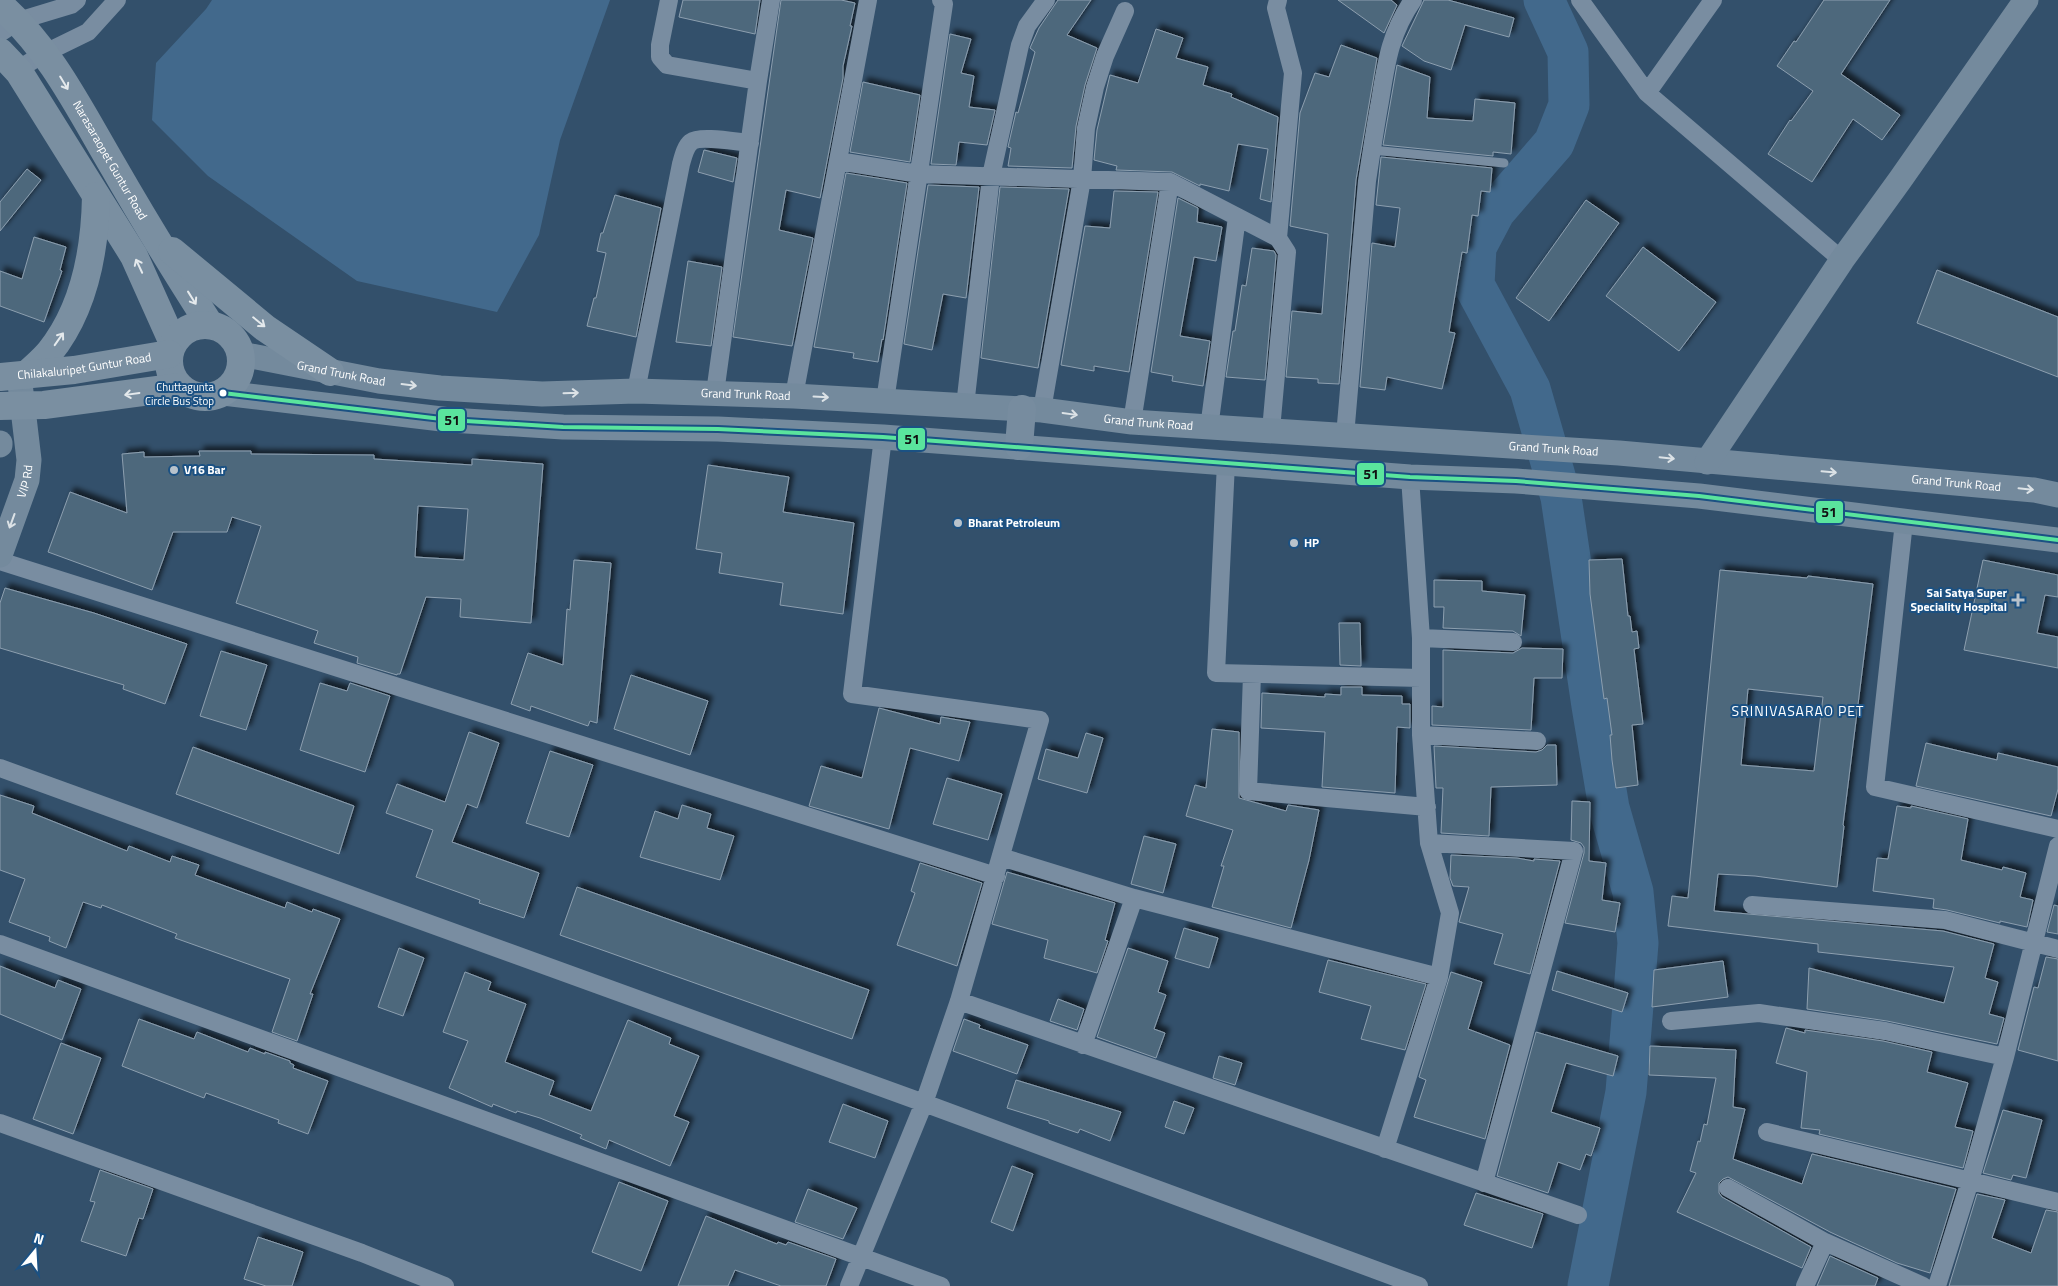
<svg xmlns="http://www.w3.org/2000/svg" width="2058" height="1286" viewBox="0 0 2058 1286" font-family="'Titillium Web',sans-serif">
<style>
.water{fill:#42698c}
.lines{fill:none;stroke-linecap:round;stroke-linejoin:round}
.river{stroke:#42698c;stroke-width:41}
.building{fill:#4e677c;stroke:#8c9faf;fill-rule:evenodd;filter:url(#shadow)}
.lane{stroke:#798da1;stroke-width:9}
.street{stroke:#798da1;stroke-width:18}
.secondary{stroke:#748a9d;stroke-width:25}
.primary{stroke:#778c9f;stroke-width:28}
.highway{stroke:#7a8fa1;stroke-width:28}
.bus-1-casing{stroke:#1b5183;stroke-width:8}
.bus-1{stroke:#5ae49d;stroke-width:4}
.oneway{stroke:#e4e9ec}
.oneway2{stroke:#dce2e6}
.bus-dot{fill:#fff;stroke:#1b5183;stroke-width:2}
.poi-dot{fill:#b8c2cb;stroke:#1b5183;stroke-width:2}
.labels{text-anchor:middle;stroke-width:4;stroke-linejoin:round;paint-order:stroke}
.bus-label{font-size:11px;fill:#fff;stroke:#1b5183;text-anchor:end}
.street-label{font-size:12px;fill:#fff;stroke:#1b5183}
.poi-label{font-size:12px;font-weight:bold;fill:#fff;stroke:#1b5183;text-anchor:start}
.neighbourhood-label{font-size:14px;letter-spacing:1px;fill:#fff;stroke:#1b5183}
.line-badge{stroke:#1b5183;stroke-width:2}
.pale-badge-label{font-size:14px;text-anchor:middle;font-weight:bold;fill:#111}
</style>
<defs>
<filter id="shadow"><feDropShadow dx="4.5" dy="-4.5" stdDeviation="2.5" flood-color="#0009"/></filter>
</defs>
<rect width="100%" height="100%" fill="#33506b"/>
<path class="water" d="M 212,0 L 610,0 L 560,140 L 539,235 L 497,312 L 357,281 L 208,176 L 152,120 L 156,63 L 206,9 Z"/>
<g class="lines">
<path class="river" d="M 1544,0 L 1568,52 L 1569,105 L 1554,143 L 1495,211 L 1476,247 L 1474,285 L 1530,389 L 1561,497 L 1592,706 L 1609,808 L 1633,892 L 1638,943 L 1626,1092 L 1588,1286"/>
</g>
<path class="building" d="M 683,0 L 760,0 L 755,34 L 679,17 Z
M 781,0 L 841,0 L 855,3 L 850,26 L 852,26 L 843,66 L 843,78 L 820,198 L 786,190 L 779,230 L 813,238 L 792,346 L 733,337 Z
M 1058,0 L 1091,0 L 1067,35 L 1097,48 L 1085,85 L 1076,126 L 1072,168 L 1008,166 L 1011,148 L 1008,147 L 1016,112 L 1018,113 L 1035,52 L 1030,48 L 1039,28 Z
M 1338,0 L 1391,0 L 1397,5 L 1384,33 Z
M 1424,0 L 1448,0 L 1514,18 L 1509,37 L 1465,25 L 1451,70 L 1424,61 L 1402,46 Z
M 1824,0 L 1890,0 L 1841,74 L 1900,115 L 1882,140 L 1853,119 L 1812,182 L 1768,154 L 1790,120 L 1791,121 L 1813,91 L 1777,66 L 1794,41 L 1796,42 Z
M 1156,29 L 1183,38 L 1176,58 L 1208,67 L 1203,85 L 1232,94 L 1231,97 L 1278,117 L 1271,202 L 1260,199 L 1268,149 L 1238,144 L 1229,191 L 1200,184 L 1200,186 L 1172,172 L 1116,170 L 1117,166 L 1094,160 L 1097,130 L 1110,75 L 1138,83 Z
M 950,34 L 971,39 L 961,73 L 974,76 L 969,107 L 995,110 L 987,145 L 959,142 L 956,165 L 931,164 Z
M 1341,45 L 1377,58 L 1356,180 L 1339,384 L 1318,383 L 1318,379 L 1286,377 L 1292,311 L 1322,314 L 1328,234 L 1290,226 L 1300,113 L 1315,73 L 1329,77 Z
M 1397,65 L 1430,77 L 1427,118 L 1473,121 L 1475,99 L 1515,103 L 1511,154 L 1493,152 L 1493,156 L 1383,145 Z
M 863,82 L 920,95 L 910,162 L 850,152 Z
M 704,150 L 737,158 L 733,182 L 698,172 Z
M 1381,157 L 1492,168 L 1490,192 L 1481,191 L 1478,216 L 1472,215 L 1467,253 L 1462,252 L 1449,332 L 1455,333 L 1442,389 L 1387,377 L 1385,390 L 1360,387 L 1372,243 L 1395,247 L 1400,208 L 1376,205 Z
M 27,169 L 41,180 L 0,231 L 0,202 Z
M 846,173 L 907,183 L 883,340 L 882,339 L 878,362 L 853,358 L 854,353 L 814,347 Z
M 928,185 L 979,187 L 966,298 L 943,294 L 932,350 L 904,344 Z
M 1000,187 L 1069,189 L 1038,368 L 981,358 Z
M 1114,191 L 1158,192 L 1129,372 L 1094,366 L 1094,371 L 1061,365 L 1085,226 L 1110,228 Z
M 615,195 L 661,208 L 636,337 L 587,326 L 594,298 L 596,298 L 606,253 L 597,251 L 601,233 L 603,233 Z
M 1178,198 L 1198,208 L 1197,222 L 1222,227 L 1216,261 L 1194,257 L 1180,336 L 1210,341 L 1203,386 L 1172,381 L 1173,376 L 1151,372 Z
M 1586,200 L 1619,223 L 1549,321 L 1516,298 Z
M 34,237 L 66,247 L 60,270 L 62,271 L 44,322 L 0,306 L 0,271 L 22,279 Z
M 1643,247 L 1716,302 L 1679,351 L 1606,296 Z
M 1252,248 L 1274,251 L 1276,255 L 1265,380 L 1226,377 L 1233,331 L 1235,331 L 1242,285 L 1246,286 Z
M 688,261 L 722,267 L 711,346 L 676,342 Z
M 1937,270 L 2058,317 L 2058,377 L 1917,323 Z
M 199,451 L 251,451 L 251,454 L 374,455 L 374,459 L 472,465 L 472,459 L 543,464 L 531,623 L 460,617 L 461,599 L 426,597 L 400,674 L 397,674 L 397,675 L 357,663 L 358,657 L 314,643 L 318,631 L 236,603 L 261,526 L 232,517 L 227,532 L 173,532 L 152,590 L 48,552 L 70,492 L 127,513 L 122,454 L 144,452 L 144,457 L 200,456 ZM 418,506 L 468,509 L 464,560 L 415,557 Z
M 708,465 L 789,477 L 783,512 L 854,523 L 843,614 L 780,605 L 783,583 L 719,573 L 722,553 L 696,549 Z
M 1622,559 L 1628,616 L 1630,616 L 1632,632 L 1637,631 L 1639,648 L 1634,649 L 1643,724 L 1632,725 L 1638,785 L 1616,788 L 1612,760 L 1610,735 L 1612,735 L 1607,698 L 1604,699 L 1590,594 L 1589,560 Z
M 574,560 L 611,563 L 597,723 L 590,721 L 588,726 L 531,706 L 530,711 L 511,704 L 528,653 L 563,665 L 567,609 L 570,610 Z
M 1983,560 L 2058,575 L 2058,597 L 2045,595 L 2037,633 L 2058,637 L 2058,668 L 1964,650 Z
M 1720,570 L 1807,578 L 1808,576 L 1873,584 L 1843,825 L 1844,826 L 1837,887 L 1755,876 L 1718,874 L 1714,911 L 1943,931 L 1994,944 L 1985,978 L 1998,982 L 1989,1014 L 2004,1018 L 1997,1044 L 1887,1021 L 1807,1009 L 1809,968 L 1944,1003 L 1954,967 L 1818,952 L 1818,944 L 1668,926 L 1672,896 L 1688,898 ZM 1748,689 L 1823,697 L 1814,771 L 1741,765 Z
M 1434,580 L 1482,581 L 1482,591 L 1525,595 L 1521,636 L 1513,631 L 1443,628 L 1444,607 L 1434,607 Z
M 5,588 L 94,613 L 187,644 L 165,704 L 123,689 L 124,685 L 0,648 L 0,603 Z
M 1339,623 L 1360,623 L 1361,666 L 1340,665 Z
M 1522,648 L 1563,649 L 1562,678 L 1534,678 L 1531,730 L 1432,725 L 1432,706 L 1443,707 L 1443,650 L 1513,653 Z
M 221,651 L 267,665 L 246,730 L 200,716 Z
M 631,675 L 708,701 L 690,755 L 614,729 Z
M 320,683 L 347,691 L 350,683 L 390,696 L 365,772 L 300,750 Z
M 1341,687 L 1362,687 L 1362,695 L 1402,696 L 1402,704 L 1410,704 L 1410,728 L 1397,727 L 1395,793 L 1322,787 L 1325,732 L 1261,728 L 1262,693 L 1325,697 L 1325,694 L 1341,695 Z
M 879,708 L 940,724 L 941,717 L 970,722 L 959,761 L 910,748 L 889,829 L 809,806 L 821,766 L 862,778 Z
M 1212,729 L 1239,732 L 1239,798 L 1286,811 L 1288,805 L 1319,810 L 1309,860 L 1291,928 L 1212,907 L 1224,866 L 1221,866 L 1233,830 L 1186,816 L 1195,785 L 1206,788 Z
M 469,732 L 499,743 L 477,808 L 467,804 L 452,842 L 539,873 L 524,918 L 479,903 L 480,900 L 416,877 L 433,830 L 386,813 L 397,784 L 445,802 Z
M 1086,733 L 1103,738 L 1087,793 L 1038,779 L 1046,749 L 1078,758 Z
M 1926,743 L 1997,760 L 1998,753 L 2058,767 L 2058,789 L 2051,816 L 1916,786 Z
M 1547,745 L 1556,745 L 1557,785 L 1491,787 L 1489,836 L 1441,833 L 1443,788 L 1436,788 L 1434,746 L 1536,752 L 1542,750 Z
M 193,747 L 354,806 L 339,854 L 176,794 Z
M 550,751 L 593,765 L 569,837 L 526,823 Z
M 947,778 L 1002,794 L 988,840 L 933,824 Z
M 0,795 L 34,806 L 32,813 L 127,851 L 129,846 L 170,862 L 172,856 L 199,865 L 195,875 L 285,908 L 287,902 L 312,912 L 313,909 L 340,919 L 310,994 L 313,994 L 297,1041 L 272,1032 L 290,979 L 175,938 L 177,934 L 102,905 L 101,908 L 83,902 L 66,948 L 49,941 L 50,937 L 9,922 L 25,879 L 0,870 Z
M 1572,801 L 1590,802 L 1589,861 L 1606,863 L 1602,900 L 1620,903 L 1615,932 L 1565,923 L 1584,853 L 1584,847 L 1581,843 L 1571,840 Z
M 682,805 L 711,814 L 707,828 L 734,836 L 720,880 L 640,857 L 655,811 L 678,819 Z
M 1897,806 L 1911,808 L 1911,806 L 1968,819 L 1961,860 L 2002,870 L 2003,867 L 2026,873 L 2020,897 L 2033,900 L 2027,927 L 2000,921 L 2000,923 L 1947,910 L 1933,908 L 1934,899 L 1873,891 L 1877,858 L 1888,859 Z
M 1144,836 L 1176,844 L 1163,893 L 1131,884 Z
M 1451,855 L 1517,858 L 1534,861 L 1534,859 L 1560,861 L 1530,974 L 1494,964 L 1503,934 L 1459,922 L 1469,887 L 1453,886 L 1450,878 Z
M 920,863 L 982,883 L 957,966 L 897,945 L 915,893 L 911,891 Z
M 1007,872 L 1115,903 L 1105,940 L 1108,941 L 1097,973 L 1044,958 L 1048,940 L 992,924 Z
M 577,887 L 869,990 L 852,1039 L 560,935 Z
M 2054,905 L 2058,906 L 2058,934 L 2047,932 Z
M 1184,928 L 1218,938 L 1209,968 L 1175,958 Z
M 399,948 L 424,958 L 403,1016 L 378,1007 Z
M 1128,948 L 1168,961 L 1158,992 L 1166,995 L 1154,1029 L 1165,1033 L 1156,1058 L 1097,1037 Z
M 2046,957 L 2058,959 L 2058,1061 L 2018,1050 L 2034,987 L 2038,988 Z
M 1328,960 L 1426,984 L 1405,1050 L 1361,1039 L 1371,1006 L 1319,992 Z
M 1723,961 L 1728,997 L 1652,1007 L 1654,970 Z
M 0,966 L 55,988 L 58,980 L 81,989 L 62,1040 L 0,1014 Z
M 1557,971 L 1628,993 L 1622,1012 L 1552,990 Z
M 465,972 L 491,982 L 488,990 L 526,1004 L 505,1062 L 554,1081 L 549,1095 L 591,1111 L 628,1020 L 671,1038 L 669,1044 L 699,1056 L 674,1116 L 689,1122 L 670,1166 L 609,1140 L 606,1149 L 580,1138 L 582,1135 L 540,1118 L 517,1111 L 516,1113 L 493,1104 L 492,1107 L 449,1088 L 468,1041 L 443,1032 Z
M 1451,972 L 1482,982 L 1468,1029 L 1510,1045 L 1485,1139 L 1414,1117 L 1426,1080 L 1419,1077 Z
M 1058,999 L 1084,1009 L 1077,1030 L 1050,1021 Z
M 139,1019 L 194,1039 L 197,1032 L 248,1052 L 250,1048 L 265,1054 L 265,1052 L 290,1061 L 290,1063 L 294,1065 L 293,1068 L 328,1081 L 308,1134 L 278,1123 L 279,1120 L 206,1093 L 204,1098 L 122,1066 Z
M 964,1019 L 980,1025 L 979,1028 L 1028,1045 L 1017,1074 L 953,1051 Z
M 1786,1028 L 1805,1033 L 1805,1030 L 1883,1041 L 1932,1052 L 1927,1072 L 1968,1083 L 1955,1127 L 1973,1131 L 1963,1168 L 1819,1134 L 1820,1130 L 1801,1128 L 1807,1072 L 1776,1063 Z
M 1536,1032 L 1618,1056 L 1613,1076 L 1566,1063 L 1551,1112 L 1600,1128 L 1591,1156 L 1586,1154 L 1580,1170 L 1558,1162 L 1548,1193 L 1497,1176 Z
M 61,1043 L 101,1058 L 73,1134 L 33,1119 Z
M 1650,1046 L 1736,1050 L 1733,1107 L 1745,1109 L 1733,1159 L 1802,1184 L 1812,1154 L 1956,1189 L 1930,1273 L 1897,1263 L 1830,1232 L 1728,1177 L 1723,1179 L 1719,1183 L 1719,1193 L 1722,1197 L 1811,1247 L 1802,1268 L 1677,1212 L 1696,1173 L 1690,1171 L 1698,1141 L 1700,1142 L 1704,1124 L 1707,1125 L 1716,1078 L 1649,1075 Z
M 1219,1056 L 1242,1063 L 1235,1085 L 1213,1078 Z
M 1016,1080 L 1121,1112 L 1110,1141 L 1080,1129 L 1078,1133 L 1049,1123 L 1049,1121 L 1007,1108 Z
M 1174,1101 L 1194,1108 L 1184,1134 L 1165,1127 Z
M 843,1104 L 888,1121 L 875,1158 L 829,1142 Z
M 2003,1110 L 2042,1120 L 2026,1178 L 2013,1175 L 2011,1180 L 1983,1173 Z
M 1012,1166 L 1033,1174 L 1013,1231 L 991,1222 Z
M 100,1170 L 153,1189 L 143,1219 L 139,1218 L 126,1256 L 81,1241 L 95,1202 L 90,1201 Z
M 619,1182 L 668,1201 L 641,1271 L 592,1252 Z
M 808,1189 L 857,1208 L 843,1239 L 795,1222 Z
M 1476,1193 L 1543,1214 L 1532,1248 L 1464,1225 Z
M 1977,1194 L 2005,1200 L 1992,1238 L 2031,1253 L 2046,1210 L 2058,1212 L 2058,1286 L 1949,1286 Z
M 706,1216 L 777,1244 L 778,1242 L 786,1245 L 788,1242 L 836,1259 L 826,1286 L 781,1286 L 735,1270 L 728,1286 L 678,1286 Z
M 258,1237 L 303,1252 L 292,1286 L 266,1286 L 244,1279 Z
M 1830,1256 L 1878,1278 L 1875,1286 L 1817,1286 Z"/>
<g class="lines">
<path class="lane" d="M 1372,150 L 1504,163"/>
<path class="street" d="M 669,0 L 660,45 L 660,57 L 667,65 L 758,81
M 1580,0 L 1647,93 L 1842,260
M 0,33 L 18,21 L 71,5 L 77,0
M 17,70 L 45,53 L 88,32 L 117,0
M 1647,93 L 1713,0
M 838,161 L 919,174 L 1170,182 L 1278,238 L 1293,73 L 1276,8 L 1278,0
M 636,391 L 681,164 C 683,157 685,147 691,142 C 700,135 737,142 750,143
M 715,393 L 758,81 L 771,0
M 794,396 L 868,0
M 885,401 L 944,4 L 941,0
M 965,406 L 991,176 L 1020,45 L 1027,26 L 1046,0
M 1042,410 L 1082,179 L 1086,128 L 1095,87 L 1105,56 L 1125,11
M 1132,422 L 1170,182
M 1209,428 L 1237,217
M 1271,430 L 1287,252 L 1278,238
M 1345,436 L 1367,181 C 1371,155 1375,128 1380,101 C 1386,64 1390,33 1413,0
M 1226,463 L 1216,673 L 1421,678
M 1904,522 L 1875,787 L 2058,829
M 0,561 L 996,876
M 1421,638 L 1513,642
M 1252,674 L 1248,791 L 1427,807
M 1421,735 L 1537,741
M 0,768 L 924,1103 L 1419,1286
M 1429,843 L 1574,851 L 1484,1183
M 1001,857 L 1134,898 L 1439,977
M 1752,905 L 1945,920 L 2058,949
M 0,944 L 941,1286
M 959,1001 L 1578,1215
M 1671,1021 L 1759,1013 L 1885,1031 L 2005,1057
M 1083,1045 L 1134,898
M 0,1123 L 362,1253 L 445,1286
M 1767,1132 L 2058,1202
M 1385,1149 L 1439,977 L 1450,913 L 1429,843 L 1421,735 L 1421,638 L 1410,477
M 1728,1188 L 1825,1242 L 1923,1286
M 849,1286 L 924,1103 L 959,1001 L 1040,720 L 852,694 L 883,437
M 1805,1286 L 1825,1242
M 1937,1286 L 1970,1181 L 2005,1057 L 2058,846"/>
<g class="secondary">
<path id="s1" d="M 241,354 L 379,381 L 440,388 L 542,394 L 636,391 L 794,396 L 1042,410 L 1132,422 L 1619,453 L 2034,490 L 2058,495"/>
<path d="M 223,393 L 450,420 L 563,427 L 718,429 L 883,437 L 1410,477 L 1516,481 L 1699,496 L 2058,540"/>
<path d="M 0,443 L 0,445"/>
<path d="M 1707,462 L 1842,260 L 1900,180 L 2026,0"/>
<path id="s2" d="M 0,555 L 27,480 L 29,460 L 19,375"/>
</g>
<path class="primary" d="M 1019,446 L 1022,409"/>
<g class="highway">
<path id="s3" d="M 0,5 C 50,48 80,110 113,166 C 144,220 176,272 210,325"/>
<path d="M 0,52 L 19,72 L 134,256 L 173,343"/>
<path d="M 172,251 L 265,328 L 330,372"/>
<circle cx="205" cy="361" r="36"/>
<path d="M 26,375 C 34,368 42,361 49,353 C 84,310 95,251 96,196"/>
<path id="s4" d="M 0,377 L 74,370 L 169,354"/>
<path d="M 0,406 L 44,405 L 180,387"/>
</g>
<defs>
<path id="bus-1" d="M 223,393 L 450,420 L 563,427 L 718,429 L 883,437 L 1410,477 L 1516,481 L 1699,496 L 2058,540"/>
</defs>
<use href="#bus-1" class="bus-1-casing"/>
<use href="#bus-1" class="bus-1"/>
</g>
<defs><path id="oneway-shaft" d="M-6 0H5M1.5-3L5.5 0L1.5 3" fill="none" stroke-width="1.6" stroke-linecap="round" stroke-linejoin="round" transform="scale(1.25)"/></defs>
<g class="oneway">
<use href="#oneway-shaft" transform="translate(64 83) rotate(59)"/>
<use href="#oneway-shaft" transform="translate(139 266) rotate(-115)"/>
<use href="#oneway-shaft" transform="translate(192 298) rotate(58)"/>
<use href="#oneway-shaft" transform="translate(259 322) rotate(39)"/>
<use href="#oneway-shaft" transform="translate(59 339) rotate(-55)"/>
<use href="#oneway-shaft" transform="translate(132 394) rotate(172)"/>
</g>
<g class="oneway2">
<use href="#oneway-shaft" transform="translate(409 385) rotate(7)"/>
<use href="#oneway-shaft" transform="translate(571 393) rotate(-2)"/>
<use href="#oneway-shaft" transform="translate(821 397) rotate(3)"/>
<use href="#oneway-shaft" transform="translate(1070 414) rotate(8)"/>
<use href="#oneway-shaft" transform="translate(1667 458) rotate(6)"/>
<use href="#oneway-shaft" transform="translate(1829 472) rotate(5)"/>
<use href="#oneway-shaft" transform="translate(2026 489) rotate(6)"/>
<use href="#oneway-shaft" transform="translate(12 521) rotate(110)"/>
</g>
<circle class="bus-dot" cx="223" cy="393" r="4.5"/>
<g class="poi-dot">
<circle cx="174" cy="470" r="5"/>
<circle cx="958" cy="523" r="5"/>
<circle cx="1294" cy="543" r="5"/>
<path d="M2015.5 592.5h5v5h5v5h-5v5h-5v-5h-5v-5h5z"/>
</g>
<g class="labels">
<g class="bus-label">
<text x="214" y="391">Chuttagunta<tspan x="214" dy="14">Circle Bus Stop</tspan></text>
</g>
<g class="street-label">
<text dy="4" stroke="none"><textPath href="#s3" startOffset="191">Narasaraopet Guntur Road</textPath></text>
<text dy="4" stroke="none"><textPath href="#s4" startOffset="85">Chilakaluripet Guntur Road</textPath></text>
<text dy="4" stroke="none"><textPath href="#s1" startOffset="102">Grand Trunk Road</textPath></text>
<text dy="4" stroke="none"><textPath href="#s1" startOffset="508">Grand Trunk Road</textPath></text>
<text dy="4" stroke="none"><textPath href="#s1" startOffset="912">Grand Trunk Road</textPath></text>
<text dy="4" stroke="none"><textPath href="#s1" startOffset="1318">Grand Trunk Road</textPath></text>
<text dy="4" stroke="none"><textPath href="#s2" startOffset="78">VIP Rd</textPath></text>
<text dy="4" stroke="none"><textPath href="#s1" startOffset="1722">Grand Trunk Road</textPath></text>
</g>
<g class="poi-label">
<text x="184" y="474">V16 Bar</text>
<text x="968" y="527">Bharat Petroleum</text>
<text x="1304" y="547">HP</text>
<text x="2007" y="597" text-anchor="end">Sai Satya Super<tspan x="2007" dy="14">Speciality Hospital</tspan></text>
</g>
<g class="neighbourhood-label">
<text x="1798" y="716">SRINIVASARAO PET</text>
</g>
</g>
<g class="line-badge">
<rect x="437" y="408" width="29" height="24" rx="5" fill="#5ae49d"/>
<rect x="897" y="427" width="29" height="24" rx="5" fill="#5ae49d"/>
<rect x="1356" y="462" width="29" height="24" rx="5" fill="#5ae49d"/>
<rect x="1815" y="500" width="29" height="24" rx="5" fill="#5ae49d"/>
</g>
<g class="pale-badge-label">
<text x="452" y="425">51</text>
<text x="912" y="444">51</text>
<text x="1371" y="479">51</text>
<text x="1829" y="517">51</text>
</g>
<g transform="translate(35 1251) rotate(18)" stroke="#1b5183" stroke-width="4" paint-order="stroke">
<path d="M0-4L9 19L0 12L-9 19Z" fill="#ffffff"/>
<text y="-8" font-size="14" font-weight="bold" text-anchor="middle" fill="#ffffff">N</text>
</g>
</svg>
